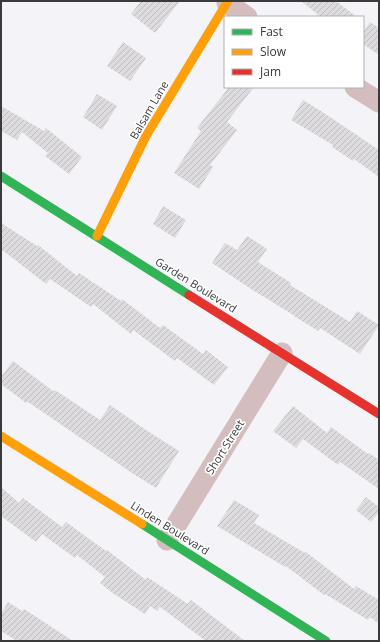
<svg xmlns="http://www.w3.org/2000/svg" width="380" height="642" viewBox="0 0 380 642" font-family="'Open Sans',sans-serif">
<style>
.building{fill:url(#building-hatch)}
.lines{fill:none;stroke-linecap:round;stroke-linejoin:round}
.street{stroke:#d3bdbf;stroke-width:21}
.fast{stroke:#30b455;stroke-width:9}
.slow{stroke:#ff9f0a;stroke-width:9}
.jam{stroke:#e5322d;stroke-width:9}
.labels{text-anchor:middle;stroke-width:3.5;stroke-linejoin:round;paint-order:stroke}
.street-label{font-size:11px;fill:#3a393c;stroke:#fff}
</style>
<defs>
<pattern id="building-hatch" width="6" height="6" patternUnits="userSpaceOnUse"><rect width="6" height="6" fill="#dddbdd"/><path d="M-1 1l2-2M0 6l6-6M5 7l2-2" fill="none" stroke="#bebdbf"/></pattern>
</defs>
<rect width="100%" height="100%" fill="#f4f3f8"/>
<path class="building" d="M 141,1 L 180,1 L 155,33 L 131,14 Z
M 301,1 L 336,1 L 357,17 L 321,17 Z
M 370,22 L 379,28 L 379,55 L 363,44 L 363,32 Z
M 123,42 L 146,58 L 130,81 L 107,66 Z
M 229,87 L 254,87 L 227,122 L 237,130 L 210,165 L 213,167 L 199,189 L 174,173 L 201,131 L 197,128 Z
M 97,94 L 117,106 L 102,130 L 83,117 Z
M 303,100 L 324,113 L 379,150 L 379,177 L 354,159 L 353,161 L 332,147 L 333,145 L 291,120 Z
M 1,106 L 44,131 L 46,128 L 82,157 L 69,174 L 45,156 L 48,153 L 22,132 L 17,140 L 1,131 Z
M 163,206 L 186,220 L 175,238 L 153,224 Z
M 1,223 L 37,246 L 38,245 L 77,276 L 79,273 L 121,301 L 122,299 L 160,328 L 163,325 L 203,354 L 206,350 L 228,367 L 214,385 L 177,358 L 175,361 L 133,330 L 131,334 L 93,304 L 91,307 L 50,279 L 46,284 L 1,249 Z
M 247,236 L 267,249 L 258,262 L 291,283 L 290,285 L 350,322 L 357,311 L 379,325 L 360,354 L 320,328 L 318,331 L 294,316 L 295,316 L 248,287 L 212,263 L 225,243 L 237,250 Z
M 13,361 L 53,391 L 55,390 L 100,420 L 110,405 L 146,430 L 179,451 L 156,488 L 132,473 L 28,402 L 26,403 L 1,384 L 1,377 Z
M 293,406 L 327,433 L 331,427 L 368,454 L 369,453 L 379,460 L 379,489 L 340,462 L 338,465 L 303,439 L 296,448 L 273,431 Z
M 1,487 L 19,503 L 23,498 L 62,527 L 66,522 L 106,551 L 107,550 L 146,580 L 147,577 L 188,604 L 191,600 L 245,641 L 206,641 L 160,607 L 157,611 L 150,606 L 145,614 L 114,594 L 100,583 L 105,577 L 77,555 L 75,558 L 42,534 L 36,542 L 1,516 Z
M 366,497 L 379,507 L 379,512 L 371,522 L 356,510 Z
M 234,500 L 259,515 L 254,523 L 305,553 L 306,552 L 354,589 L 356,586 L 379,600 L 379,624 L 370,617 L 368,620 L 325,594 L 324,595 L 286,566 L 285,567 L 217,526 Z
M 8,602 L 22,611 L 24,609 L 73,641 L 17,641 L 1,631 L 1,614 Z"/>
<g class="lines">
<path class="street" d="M 227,3 L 247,17
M 355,87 L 379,102
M 167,540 L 282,353"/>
<path class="fast" d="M 1,176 L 189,295
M 142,524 L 326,641"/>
<path class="slow" d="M 97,236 L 146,136 L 228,1
M 1,436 L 142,524"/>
<path class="jam" d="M 189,295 L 379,414"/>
</g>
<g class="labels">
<g class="street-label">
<text transform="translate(149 110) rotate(-60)" y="4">Balsam Lane</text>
<text transform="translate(196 285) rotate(32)" y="4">Garden Boulevard</text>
<text transform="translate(225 447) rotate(-58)" y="4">Short Street</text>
<text transform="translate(170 528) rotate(32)" y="4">Linden Boulevard</text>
</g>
</g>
<rect width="380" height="642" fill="none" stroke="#3a393c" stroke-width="4"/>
<rect x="224" y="16" width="140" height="72" fill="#ffffff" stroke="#b0b0b1"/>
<rect x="232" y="29" width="20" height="6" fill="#30b455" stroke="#b0b0b1"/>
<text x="260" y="36" font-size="12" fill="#3a393c">Fast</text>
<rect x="232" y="49" width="20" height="6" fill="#ff9f0a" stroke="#b0b0b1"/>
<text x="260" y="56" font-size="12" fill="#3a393c">Slow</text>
<rect x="232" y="69" width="20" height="6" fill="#e5322d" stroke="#b0b0b1"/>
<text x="260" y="76" font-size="12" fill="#3a393c">Jam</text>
</svg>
